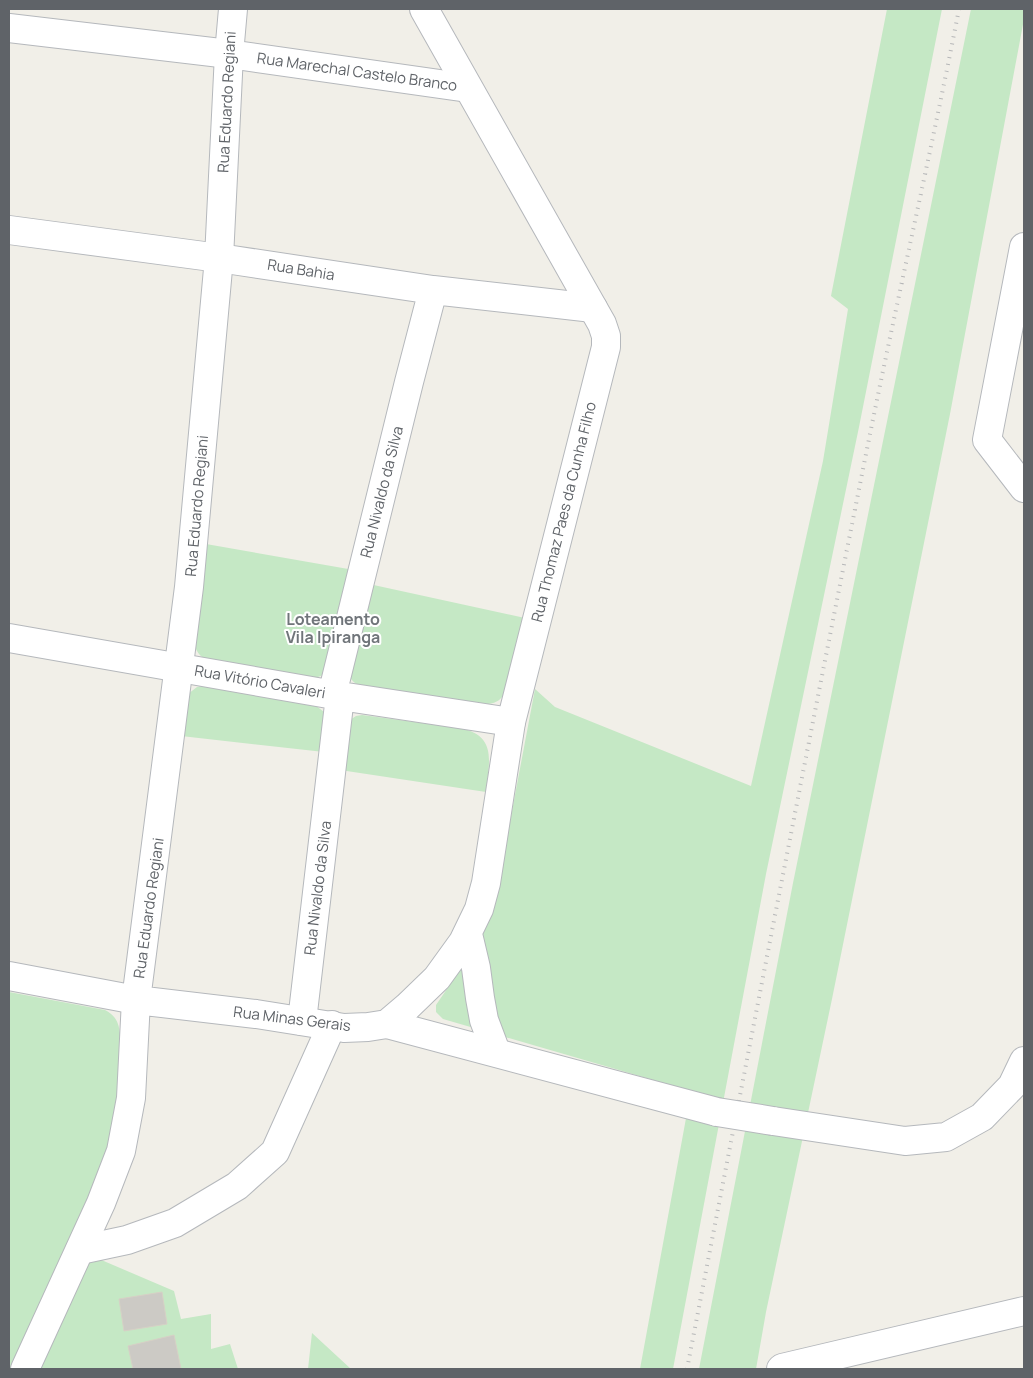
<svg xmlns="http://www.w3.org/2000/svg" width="1033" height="1378" viewBox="0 0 1033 1378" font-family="Manrope,sans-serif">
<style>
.green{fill:#c5e8c5}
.building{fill:#cccac5;stroke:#d6d1c6}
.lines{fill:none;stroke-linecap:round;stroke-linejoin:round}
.minor-casing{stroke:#b5b8bc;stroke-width:30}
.tertiary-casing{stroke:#b5b8bc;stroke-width:30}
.minor{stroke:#fff;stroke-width:28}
.tertiary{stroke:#fff;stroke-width:28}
.rail{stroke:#b6b7b8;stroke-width:4;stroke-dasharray:1 6;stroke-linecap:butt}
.minor-bridge-casing{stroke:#b5b8bc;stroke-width:30;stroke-linecap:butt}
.minor-bridge{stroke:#fff;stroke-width:28}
.labels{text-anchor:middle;stroke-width:4;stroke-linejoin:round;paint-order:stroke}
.street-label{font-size:15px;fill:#5f6368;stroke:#fff}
.neighbourhood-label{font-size:16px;font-weight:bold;fill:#70757a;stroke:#fff}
</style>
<rect width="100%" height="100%" fill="#f1efe8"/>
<path class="green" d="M 887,9 L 942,9 L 859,427 L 766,874 L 673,1369 L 640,1369 L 691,1091 L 443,1019 L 436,1012 L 436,1005 L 464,964 L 498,885 L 535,689 L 555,707 L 751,786 L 823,461 L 848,309 L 831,296 Z
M 971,9 L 1024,9 L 1024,19 L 950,414 L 832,999 L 766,1312 L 756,1369 L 699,1369 L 793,883 Z
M 206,544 L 354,570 L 323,675 L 318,677 L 312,678 L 207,660 C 199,656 196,651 194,643 Z
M 369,584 L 525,618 L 506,691 C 502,699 497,703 488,704 L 360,686 C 354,683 351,680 349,674 Z
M 202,686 L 315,705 L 324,712 L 326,717 L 324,752 L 181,736 L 188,694 L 197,687 Z
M 362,715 L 459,728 C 498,735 489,762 486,792 L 340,770 L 347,722 L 356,716 Z
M 9,992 L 105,1010 C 116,1016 119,1023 120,1034 L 117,1097 L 108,1147 L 89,1197 L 10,1369 L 9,1369 Z
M 92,1256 L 174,1291 L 181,1319 L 211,1314 L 211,1349 L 230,1344 L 238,1369 L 40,1369 Z
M 312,1333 L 351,1369 L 308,1369 Z"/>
<path class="building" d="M 162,1292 L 167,1324 L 124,1331 L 119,1299 Z
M 174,1335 L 181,1369 L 133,1369 L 128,1346 Z"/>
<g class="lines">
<defs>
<path id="minor" d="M 9,28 L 229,54 L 468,88
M 9,230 L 219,258 L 433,290 L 593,308
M 1024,247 L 987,440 L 1024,488
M 9,638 L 340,696 L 511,722
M 332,695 L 409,382 L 433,290
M 9,976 L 136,1000
M 302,1021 L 340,696
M 387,1024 L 717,1112
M 773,1121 L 905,1141 L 946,1137 L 982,1117 L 1012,1086 L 1024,1061
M 80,1250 L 127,1240 L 175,1223 L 237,1186 L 275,1152 L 332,1025
M 781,1369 L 782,1368 L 1024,1311"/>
<path id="tertiary" d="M 468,934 L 476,968 L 480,998 L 484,1020 L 496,1052
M 136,1000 L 256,1014 L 344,1028 L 368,1027 L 387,1024 L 407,1007 L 437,978 L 463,942 L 479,909 L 486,883 L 511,722 L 606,347 L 606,336 L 602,324 L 424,9
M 25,1369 L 101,1203 L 121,1151 L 131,1098 L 136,1000 L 189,587 L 219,258 L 229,54 L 233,9"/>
</defs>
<use href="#minor" class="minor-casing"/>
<use href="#tertiary" class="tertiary-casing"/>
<use href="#minor" class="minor"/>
<use href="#tertiary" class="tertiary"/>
<path class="rail" d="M 687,1369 C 747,1059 807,749 869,439 C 898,295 931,153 959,9"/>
<defs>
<path id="minor-bridge" d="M 717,1112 L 773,1121"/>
</defs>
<use href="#minor-bridge" class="minor-bridge-casing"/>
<use href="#minor-bridge" class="minor-bridge"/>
</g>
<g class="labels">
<g class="street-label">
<text transform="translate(357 72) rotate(8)" y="5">Rua Marechal Castelo Branco</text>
<text transform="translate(227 102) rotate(-87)" y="5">Rua Eduardo Regiani</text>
<text transform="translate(301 270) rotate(9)" y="5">Rua Bahia</text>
<text transform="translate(382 492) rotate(-76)" y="5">Rua Nivaldo da Silva</text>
<text transform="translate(197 506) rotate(-85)" y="5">Rua Eduardo Regiani</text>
<text transform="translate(564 512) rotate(-76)" y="5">Rua Thomaz Paes da Cunha Filho</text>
<text transform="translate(260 682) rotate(10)" y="5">Rua Vitório Cavaleri</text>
<text transform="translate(318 888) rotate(-83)" y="5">Rua Nivaldo da Silva</text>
<text transform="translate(149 908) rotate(-82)" y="5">Rua Eduardo Regiani</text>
<text transform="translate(292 1019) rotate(7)" y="5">Rua Minas Gerais</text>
</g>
<g class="neighbourhood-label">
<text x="333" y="625">Loteamento<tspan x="333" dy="18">Vila Ipiranga</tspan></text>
</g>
</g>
<rect width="1033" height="1378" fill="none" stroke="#5f6368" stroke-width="20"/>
</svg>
